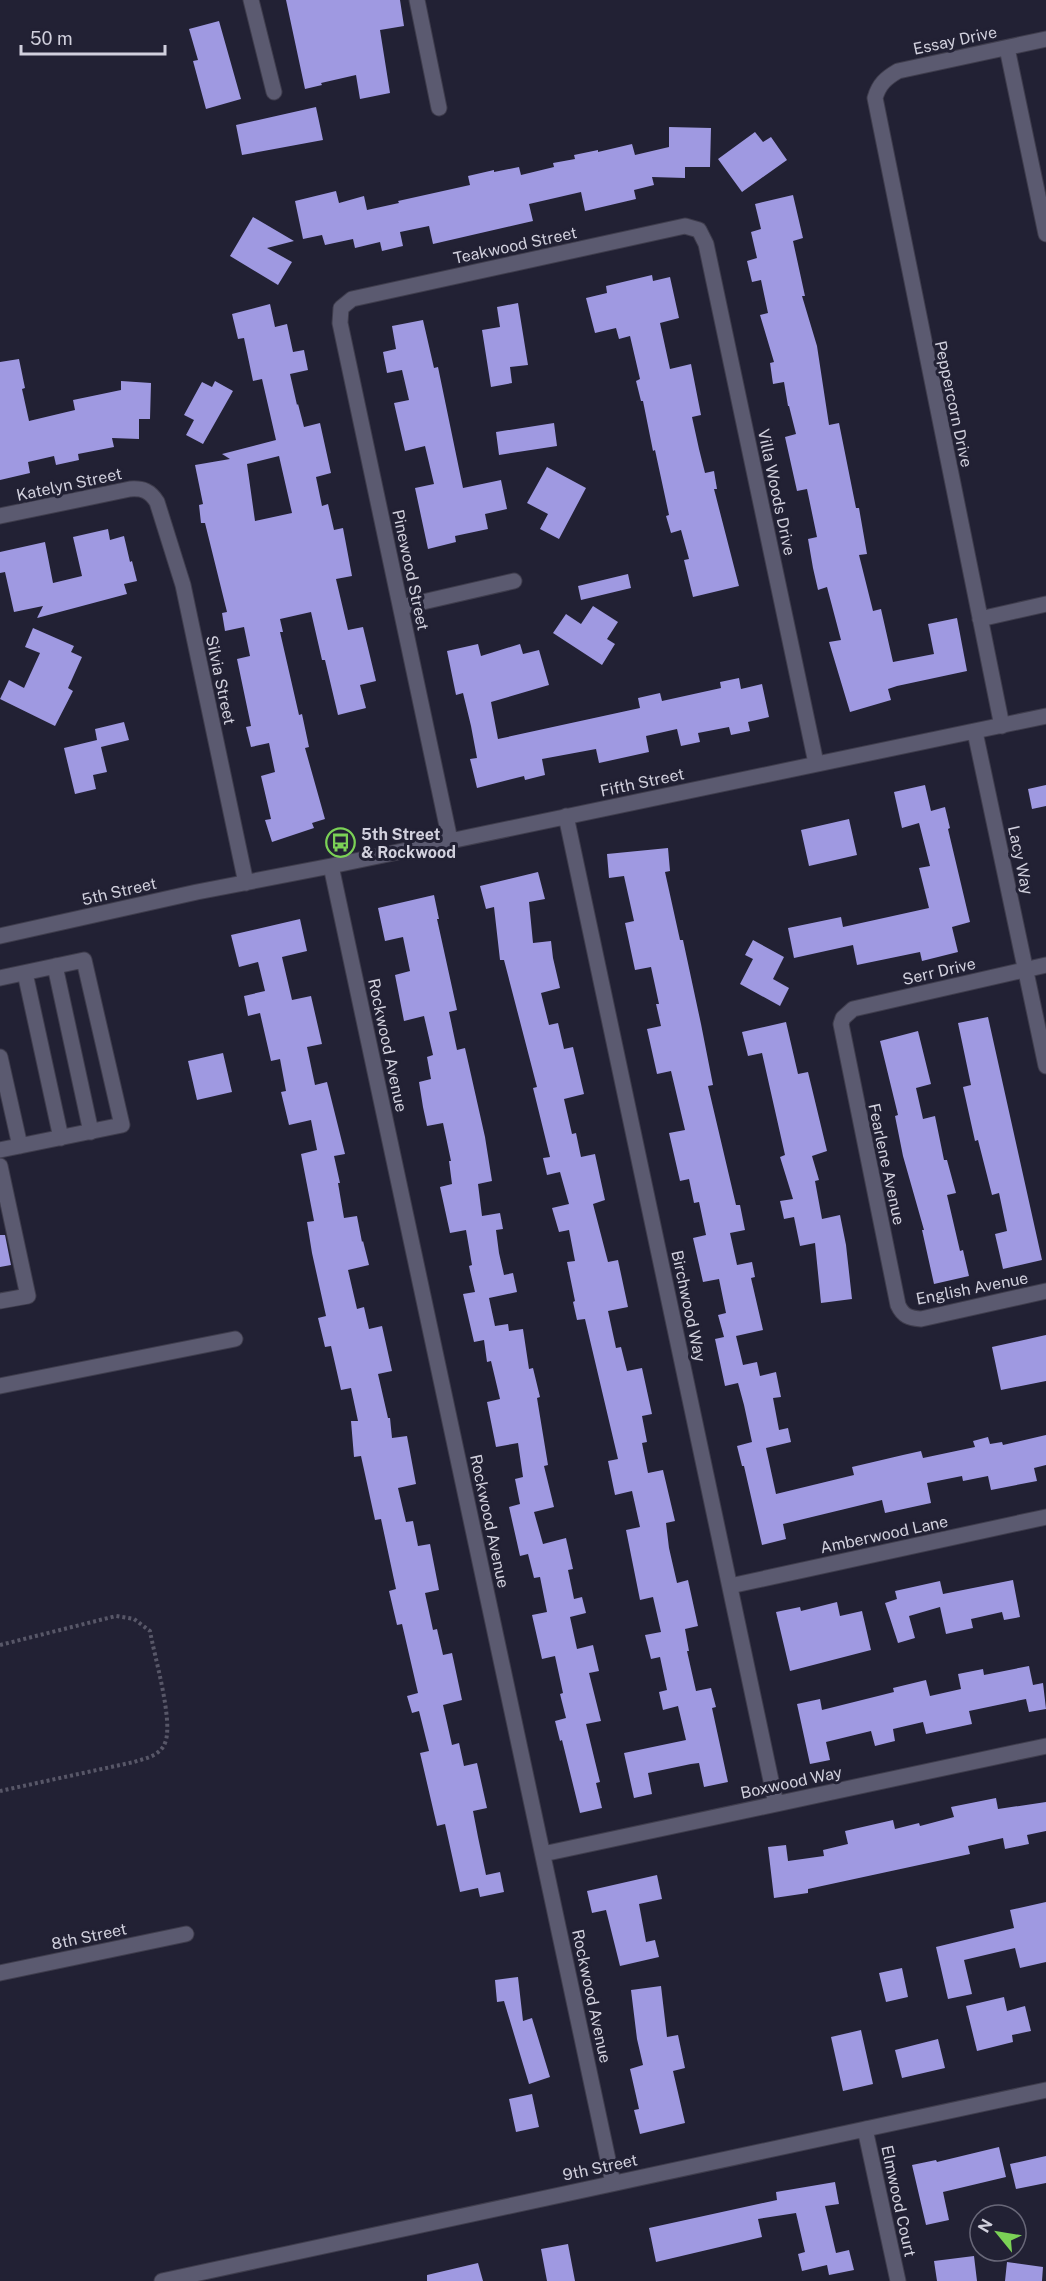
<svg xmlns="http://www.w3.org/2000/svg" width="1046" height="2281" viewBox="0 0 1046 2281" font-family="'Public Sans',sans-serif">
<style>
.building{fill:#9f99e1;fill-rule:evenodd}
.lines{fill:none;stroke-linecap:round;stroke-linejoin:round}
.minor-casing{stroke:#3f3d4d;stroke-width:17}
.path{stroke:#585768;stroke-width:4;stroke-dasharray:3 3;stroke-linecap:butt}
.minor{stroke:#5b5a70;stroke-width:15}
.labels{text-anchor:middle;stroke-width:6;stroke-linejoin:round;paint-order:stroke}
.street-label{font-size:16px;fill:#d1d0dd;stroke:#222134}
.poi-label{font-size:16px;font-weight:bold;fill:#d1d0dd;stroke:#222134;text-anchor:start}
</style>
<rect width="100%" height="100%" fill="#222134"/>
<path class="building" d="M 286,0 L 400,0 L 404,26 L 380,30 L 390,93 L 360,99 L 356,75 L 321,83 L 322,85 L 305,89 Z
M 219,21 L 241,99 L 206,109 L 193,61 L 198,60 L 189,29 Z
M 316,107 L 323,140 L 242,155 L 236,125 Z
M 669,127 L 711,128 L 710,167 L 685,167 L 685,178 L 652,177 L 654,185 L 634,190 L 636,199 L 585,211 L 581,192 L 529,204 L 533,221 L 433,244 L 429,226 L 400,232 L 403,246 L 382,251 L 380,242 L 355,248 L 353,239 L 325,245 L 322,235 L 303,239 L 295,201 L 336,191 L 339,203 L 364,196 L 367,210 L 399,203 L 398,201 L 470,185 L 468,176 L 494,170 L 494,172 L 519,167 L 521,175 L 554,167 L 553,163 L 575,159 L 574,155 L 598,150 L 598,152 L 632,144 L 635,155 L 669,147 Z
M 755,132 L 763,142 L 771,137 L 787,160 L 742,192 L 718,159 Z
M 793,195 L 803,238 L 793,241 L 805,296 L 802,296 L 817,346 L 829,425 L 839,423 L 856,508 L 859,508 L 867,554 L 859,555 L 873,611 L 881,609 L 893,662 L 934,654 L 928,624 L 957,618 L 967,671 L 897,686 L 888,689 L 891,700 L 850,712 L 829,642 L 841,640 L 827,587 L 818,590 L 813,568 L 808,539 L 817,537 L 807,489 L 797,491 L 785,437 L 796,434 L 789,406 L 788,406 L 784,382 L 773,384 L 770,363 L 774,362 L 760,315 L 768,313 L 761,280 L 752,282 L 747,261 L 757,258 L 751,232 L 761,229 L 755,204 Z
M 253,217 L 294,241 L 267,248 L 292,262 L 278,285 L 230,256 Z
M 652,275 L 653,281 L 670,277 L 679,318 L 660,323 L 670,369 L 691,364 L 701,415 L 692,417 L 699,449 L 705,473 L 714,471 L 717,489 L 714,489 L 739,586 L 693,597 L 684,560 L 689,559 L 681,530 L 671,533 L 666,516 L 669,515 L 655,450 L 653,451 L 643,401 L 641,401 L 636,381 L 640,379 L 630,336 L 619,339 L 616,328 L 595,333 L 586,298 L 607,293 L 606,286 Z
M 518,303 L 528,365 L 510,367 L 512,383 L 491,387 L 482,330 L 500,327 L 497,307 Z
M 270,304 L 275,327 L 287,324 L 293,352 L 304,350 L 308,370 L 290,374 L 297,405 L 298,404 L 304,427 L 320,423 L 331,473 L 316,477 L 322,506 L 328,504 L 334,530 L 343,528 L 352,576 L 336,579 L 348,630 L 363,627 L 376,681 L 360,685 L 366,708 L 338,715 L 325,660 L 322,660 L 311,612 L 280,619 L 283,632 L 280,632 L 299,715 L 302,714 L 309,747 L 305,748 L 325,819 L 312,823 L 314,828 L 272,842 L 265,820 L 271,819 L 261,776 L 275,772 L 269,743 L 251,747 L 246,727 L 251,726 L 237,659 L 250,656 L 244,627 L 225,631 L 222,613 L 227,612 L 205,523 L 201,523 L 199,505 L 203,504 L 195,465 L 230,459 L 222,454 L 276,440 L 262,379 L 253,381 L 244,338 L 238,339 L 232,314 ZM 279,456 L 292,513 L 255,521 L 247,464 Z
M 423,320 L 434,368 L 438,367 L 463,488 L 501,480 L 507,509 L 485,514 L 488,529 L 455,536 L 456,542 L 428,549 L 415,488 L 434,484 L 425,446 L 405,451 L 394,403 L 409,400 L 402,370 L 387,373 L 383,352 L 396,349 L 392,326 Z
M 19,359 L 25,388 L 22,389 L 29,421 L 75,410 L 73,400 L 121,390 L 121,381 L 151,383 L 150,419 L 139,419 L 139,439 L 112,438 L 114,447 L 78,454 L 79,460 L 56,465 L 54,456 L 28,462 L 30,473 L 0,480 L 0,362 Z
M 215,381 L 233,391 L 203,444 L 186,435 L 194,420 L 184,415 L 202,382 L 212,387 Z
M 554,423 L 557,446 L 499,455 L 496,432 Z
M 547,467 L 586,488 L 559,539 L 540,529 L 548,514 L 527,503 Z
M 108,529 L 110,540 L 124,536 L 130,562 L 132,561 L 137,581 L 124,584 L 127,594 L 37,618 L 43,606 L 14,612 L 5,572 L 0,573 L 0,552 L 45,542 L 53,583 L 82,576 L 73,537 Z
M 628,574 L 631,588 L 581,600 L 578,586 Z
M 593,606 L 618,622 L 607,639 L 615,644 L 602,665 L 553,633 L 566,614 L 581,624 Z
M 33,628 L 74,646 L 71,652 L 82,657 L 68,688 L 73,691 L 55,726 L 0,699 L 9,680 L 24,688 L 40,653 L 25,647 Z
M 478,644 L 481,656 L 520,644 L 523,654 L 539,650 L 549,685 L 491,702 L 498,739 L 640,708 L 638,698 L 660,693 L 662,701 L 721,688 L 720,682 L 739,678 L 741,689 L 762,684 L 769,717 L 748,722 L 750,731 L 731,735 L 729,727 L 698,733 L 700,742 L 681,746 L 677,729 L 646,736 L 649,752 L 599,763 L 596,749 L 542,759 L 545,775 L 525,780 L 524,776 L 477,788 L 470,759 L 477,758 L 471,726 L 463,693 L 456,695 L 447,651 Z
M 124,722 L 129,740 L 101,747 L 107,772 L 93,775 L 96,789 L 75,794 L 64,748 L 97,740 L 95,729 Z
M 925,785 L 931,811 L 945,807 L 950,828 L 948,829 L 970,922 L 952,927 L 958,952 L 922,961 L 920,952 L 857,965 L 853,945 L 794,958 L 788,928 L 841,917 L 843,927 L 929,908 L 919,868 L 930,866 L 919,823 L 902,828 L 894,792 Z
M 1046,785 L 1046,806 L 1032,809 L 1028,789 Z
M 849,819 L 857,855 L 809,866 L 801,830 Z
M 668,848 L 670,871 L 665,872 L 680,940 L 683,940 L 701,1024 L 713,1085 L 708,1086 L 736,1205 L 740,1205 L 745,1230 L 730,1233 L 737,1265 L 752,1262 L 755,1277 L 751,1278 L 763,1330 L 736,1336 L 743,1365 L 757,1362 L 760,1376 L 776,1372 L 781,1397 L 773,1398 L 779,1430 L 788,1428 L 791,1442 L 766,1448 L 776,1494 L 854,1475 L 852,1467 L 903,1455 L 921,1451 L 923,1458 L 975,1447 L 973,1441 L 988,1437 L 990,1444 L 1002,1442 L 1003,1445 L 1046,1435 L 1046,1465 L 1034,1468 L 1037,1481 L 991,1490 L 988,1476 L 963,1481 L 962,1476 L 927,1483 L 931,1503 L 885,1513 L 882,1500 L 783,1524 L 786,1539 L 762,1545 L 744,1466 L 742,1466 L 737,1446 L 752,1442 L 744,1405 L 738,1383 L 725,1386 L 715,1339 L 724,1337 L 718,1315 L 726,1313 L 719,1279 L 703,1282 L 693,1238 L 706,1235 L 699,1202 L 694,1203 L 689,1179 L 680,1181 L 669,1133 L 685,1130 L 671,1071 L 657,1074 L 647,1029 L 661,1026 L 656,1004 L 659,1004 L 651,967 L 635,970 L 625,923 L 634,921 L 624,876 L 609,878 L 607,854 Z
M 538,872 L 545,899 L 529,902 L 533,943 L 551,941 L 553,958 L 560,988 L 541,993 L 549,1025 L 558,1023 L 564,1049 L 573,1047 L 584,1094 L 564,1099 L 572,1134 L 576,1133 L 581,1157 L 595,1154 L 605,1200 L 593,1204 L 608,1262 L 618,1260 L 628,1307 L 608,1311 L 616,1348 L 621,1347 L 627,1371 L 642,1368 L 652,1414 L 642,1416 L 647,1442 L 642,1443 L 648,1473 L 663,1470 L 675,1521 L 666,1523 L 669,1548 L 677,1583 L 688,1580 L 698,1626 L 685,1629 L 689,1651 L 687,1651 L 696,1691 L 711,1688 L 716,1707 L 712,1708 L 728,1782 L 704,1787 L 699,1763 L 691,1764 L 648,1773 L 652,1794 L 634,1798 L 624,1753 L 686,1740 L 678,1706 L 663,1710 L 659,1692 L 667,1690 L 660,1657 L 651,1659 L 645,1635 L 661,1632 L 653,1597 L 640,1600 L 626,1530 L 640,1527 L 632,1491 L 615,1495 L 608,1461 L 618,1459 L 585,1319 L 577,1320 L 573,1302 L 575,1301 L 567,1262 L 575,1261 L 569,1230 L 559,1232 L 552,1208 L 569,1204 L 560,1172 L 547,1175 L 543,1158 L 550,1157 L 533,1088 L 537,1087 L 504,960 L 500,960 L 494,907 L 486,909 L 480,886 Z
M 434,895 L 439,919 L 437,919 L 457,1010 L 449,1012 L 457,1050 L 465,1048 L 485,1137 L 492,1181 L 478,1184 L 482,1216 L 500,1213 L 503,1229 L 496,1230 L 499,1253 L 504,1275 L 513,1273 L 517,1292 L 489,1298 L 495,1326 L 508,1324 L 509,1331 L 523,1329 L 529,1369 L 533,1368 L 540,1397 L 537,1398 L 548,1465 L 544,1466 L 554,1507 L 534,1512 L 543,1544 L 566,1538 L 573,1569 L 568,1570 L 574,1599 L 582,1597 L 586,1613 L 570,1617 L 577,1649 L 593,1645 L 599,1671 L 589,1673 L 601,1721 L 586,1724 L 600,1782 L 596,1783 L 602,1808 L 580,1813 L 562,1740 L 560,1741 L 555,1721 L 566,1718 L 560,1694 L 563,1693 L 555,1656 L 542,1659 L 532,1615 L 547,1612 L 540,1577 L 534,1578 L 528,1554 L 520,1556 L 509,1507 L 520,1504 L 515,1479 L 523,1477 L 518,1443 L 496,1447 L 487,1402 L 500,1399 L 491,1361 L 487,1362 L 484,1340 L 474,1342 L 463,1294 L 475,1292 L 469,1266 L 472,1265 L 466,1230 L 450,1233 L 440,1187 L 452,1184 L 449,1161 L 451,1161 L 443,1123 L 427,1126 L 423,1107 L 419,1082 L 431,1079 L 427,1057 L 433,1055 L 424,1016 L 404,1021 L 395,975 L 410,971 L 403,937 L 385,941 L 378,908 Z
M 300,919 L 307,951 L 282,957 L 292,1000 L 311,996 L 322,1044 L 307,1047 L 315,1085 L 327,1082 L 345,1154 L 334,1156 L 340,1183 L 338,1183 L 344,1218 L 357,1216 L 362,1242 L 363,1241 L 369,1265 L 348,1270 L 357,1309 L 364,1307 L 369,1329 L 382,1326 L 392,1371 L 378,1374 L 388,1418 L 390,1418 L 392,1438 L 407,1436 L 416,1484 L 398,1488 L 406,1522 L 413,1521 L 418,1546 L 430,1544 L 439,1590 L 425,1593 L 433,1630 L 437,1629 L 443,1655 L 452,1653 L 462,1700 L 443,1705 L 452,1745 L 459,1743 L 464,1766 L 477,1763 L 487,1808 L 473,1811 L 478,1837 L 486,1875 L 500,1872 L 504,1892 L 480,1897 L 478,1888 L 460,1892 L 445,1824 L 437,1826 L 420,1753 L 429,1751 L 419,1711 L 412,1713 L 407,1696 L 418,1693 L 402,1624 L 397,1625 L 389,1591 L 396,1589 L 381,1519 L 375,1520 L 361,1456 L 354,1457 L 351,1421 L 358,1421 L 351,1388 L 341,1390 L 331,1346 L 325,1347 L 318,1318 L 326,1316 L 312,1253 L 307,1222 L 314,1221 L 301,1154 L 317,1150 L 311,1120 L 289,1125 L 281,1092 L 286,1091 L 280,1059 L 271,1061 L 260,1013 L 248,1016 L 244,996 L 265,991 L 258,962 L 239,967 L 231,935 Z
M 753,940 L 784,957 L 773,979 L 789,988 L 780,1006 L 740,984 L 753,959 L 745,955 Z
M 988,1017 L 1042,1260 L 1003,1269 L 995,1234 L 1007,1231 L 999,1193 L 992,1195 L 978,1140 L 975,1141 L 963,1087 L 971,1085 L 958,1023 Z
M 786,1022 L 798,1074 L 808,1072 L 827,1151 L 812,1156 L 819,1180 L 815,1181 L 822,1219 L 840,1215 L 846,1245 L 852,1299 L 821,1303 L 815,1243 L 800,1246 L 794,1217 L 784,1219 L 780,1201 L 793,1199 L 780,1157 L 785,1155 L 762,1053 L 748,1056 L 742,1032 Z
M 918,1031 L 931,1084 L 916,1088 L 923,1119 L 935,1116 L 944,1160 L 947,1160 L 956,1193 L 947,1195 L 960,1251 L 963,1250 L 969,1276 L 934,1284 L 922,1230 L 924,1230 L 903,1156 L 895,1116 L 898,1115 L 880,1041 Z
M 223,1053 L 232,1092 L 197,1100 L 188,1061 Z
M 0,1235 L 5,1235 L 11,1265 L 0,1267 Z
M 1046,1335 L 1046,1381 L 1001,1390 L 992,1347 Z
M 1013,1580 L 1020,1617 L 1004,1620 L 1002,1612 L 971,1619 L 973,1628 L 946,1634 L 940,1607 L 909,1616 L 915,1638 L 898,1643 L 885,1603 L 897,1599 L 895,1591 L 940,1581 L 943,1594 Z
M 837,1602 L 840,1616 L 862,1611 L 871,1650 L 790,1671 L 776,1612 L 800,1607 L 801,1611 Z
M 1029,1666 L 1033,1685 L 1043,1683 L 1046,1709 L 1029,1712 L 1026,1699 L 969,1711 L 972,1724 L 926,1734 L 923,1722 L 893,1729 L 895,1741 L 875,1746 L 871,1731 L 826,1742 L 830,1760 L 810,1764 L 797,1704 L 820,1699 L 822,1710 L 894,1692 L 893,1688 L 926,1680 L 930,1696 L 961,1689 L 958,1674 L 983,1669 L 984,1675 Z
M 996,1798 L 998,1809 L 1046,1802 L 1046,1831 L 1027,1835 L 1029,1844 L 1005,1849 L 1003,1838 L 968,1846 L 970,1854 L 808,1889 L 808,1893 L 774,1898 L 768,1847 L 786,1845 L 788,1861 L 824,1856 L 823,1850 L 848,1844 L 845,1831 L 893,1820 L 895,1829 L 919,1823 L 920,1826 L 954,1817 L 951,1807 Z
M 657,1875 L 662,1899 L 639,1904 L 646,1942 L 655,1940 L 659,1957 L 620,1966 L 606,1910 L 592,1913 L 587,1891 Z
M 1046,1902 L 1046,1962 L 1020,1968 L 1015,1948 L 964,1960 L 972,1994 L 948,1999 L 936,1947 L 1014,1928 L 1010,1910 Z
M 902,1968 L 908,1997 L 886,2002 L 879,1973 Z
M 518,1977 L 523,2021 L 532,2018 L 550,2077 L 529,2084 L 504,2001 L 497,2002 L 495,1980 Z
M 661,1986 L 667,2037 L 678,2035 L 685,2068 L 673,2071 L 685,2123 L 640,2134 L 634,2110 L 639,2109 L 630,2069 L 643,2065 L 637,2039 L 631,1990 Z
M 1004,1997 L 1007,2011 L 1025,2006 L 1031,2031 L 1012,2035 L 1013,2042 L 977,2051 L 966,2006 Z
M 861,2030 L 873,2084 L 843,2091 L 831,2037 Z
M 938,2039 L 945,2068 L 902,2078 L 895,2050 Z
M 532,2094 L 539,2127 L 516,2132 L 509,2099 Z
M 999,2147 L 1006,2177 L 943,2192 L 949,2220 L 926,2225 L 912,2165 L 936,2160 L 937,2162 Z
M 1046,2156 L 1046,2183 L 1016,2189 L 1010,2164 Z
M 835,2182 L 839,2204 L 825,2206 L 836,2253 L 849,2250 L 854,2270 L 829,2275 L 827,2265 L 802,2271 L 798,2254 L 805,2252 L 796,2213 L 758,2219 L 762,2237 L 656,2262 L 649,2228 L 777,2200 L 776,2192 Z
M 568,2244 L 575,2281 L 547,2281 L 541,2249 Z
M 974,2256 L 977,2281 L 937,2281 L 934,2261 Z
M 1007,2262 L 1043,2267 L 1042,2281 L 1005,2281 Z
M 478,2263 L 483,2281 L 427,2281 L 427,2275 Z"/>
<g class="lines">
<defs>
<path id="minor" d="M 251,0 L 274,92
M 417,0 L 439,108
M 1007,48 L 1046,234
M 0,516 L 130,489 C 143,488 150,491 157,502 L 183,585 L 246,883
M 401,607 L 514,581
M 980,619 L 1046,604
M 1002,726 L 875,98 C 879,84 886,78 898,71 L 1046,39
M 975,732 L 1046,1066
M 566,816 L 776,1804
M 450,840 L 340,323 L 341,308 L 352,299 L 685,226 L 699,230 L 706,244 L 816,763
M 331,866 L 613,2183
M 0,936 L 197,892 L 331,866 L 1046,716
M 1046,965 L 853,1009 L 843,1018 L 841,1024 L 898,1305 C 903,1316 909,1318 921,1319 L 1046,1291
M 55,966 L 91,1132
M 25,973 L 61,1138
M 0,978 L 84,960 L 122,1125 L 0,1150
M 0,1057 L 20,1146
M 0,1166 L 28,1296 L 0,1301
M 0,1386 L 235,1339
M 730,1586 L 1046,1517
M 543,1854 L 1046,1746
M 0,1973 L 186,1934
M 865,2129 L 898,2281
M 162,2281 L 1046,2090"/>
</defs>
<use href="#minor" class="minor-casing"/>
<path class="path" d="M 0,1645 L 116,1616 L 134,1619 L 150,1631 C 154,1655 174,1722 165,1743 C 160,1756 146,1758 134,1762 L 0,1791"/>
<use href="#minor" class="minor"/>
</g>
<defs>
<symbol id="bus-ring" viewBox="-11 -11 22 22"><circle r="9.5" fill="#222134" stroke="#7bd156" stroke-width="1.5"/><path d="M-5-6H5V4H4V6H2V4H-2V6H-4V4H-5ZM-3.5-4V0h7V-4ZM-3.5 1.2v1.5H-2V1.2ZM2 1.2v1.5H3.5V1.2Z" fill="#7bd156"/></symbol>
</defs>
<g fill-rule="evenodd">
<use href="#bus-ring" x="324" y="826" width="33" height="33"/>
</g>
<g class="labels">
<g class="street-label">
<text transform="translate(955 40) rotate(-12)" y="6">Essay Drive</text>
<text transform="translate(515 245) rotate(-12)" y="6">Teakwood Street</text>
<text transform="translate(954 404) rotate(78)" y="6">Peppercorn Drive</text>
<text transform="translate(69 484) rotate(-12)" y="6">Katelyn Street</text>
<text transform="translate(777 492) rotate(78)" y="6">Villa Woods Drive</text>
<text transform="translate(411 570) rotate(78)" y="6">Pinewood Street</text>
<text transform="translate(221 680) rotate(78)" y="6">Silvia Street</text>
<text transform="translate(642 782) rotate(-12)" y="6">Fifth Street</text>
<text transform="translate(1021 860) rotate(78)" y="6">Lacy Way</text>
<text transform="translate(119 891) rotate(-13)" y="6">5th Street</text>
<text transform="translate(939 971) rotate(-13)" y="6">Serr Drive</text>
<text transform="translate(388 1045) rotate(78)" y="6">Rockwood Avenue</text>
<text transform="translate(887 1164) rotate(78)" y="6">Fearlene Avenue</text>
<text transform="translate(972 1288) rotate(-11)" y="6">English Avenue</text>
<text transform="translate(689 1306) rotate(78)" y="6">Birchwood Way</text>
<text transform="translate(490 1521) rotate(78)" y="6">Rockwood Avenue</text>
<text transform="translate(884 1534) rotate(-12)" y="6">Amberwood Lane</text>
<text transform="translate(791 1782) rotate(-12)" y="6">Boxwood Way</text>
<text transform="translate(89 1936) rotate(-12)" y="6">8th Street</text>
<text transform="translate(592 1996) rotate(78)" y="6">Rockwood Avenue</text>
<text transform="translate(600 2167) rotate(-12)" y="6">9th Street</text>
<text transform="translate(899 2201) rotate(78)" y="6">Elmwood Court</text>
</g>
<g class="poi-label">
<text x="361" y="840">5th Street<tspan x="361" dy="18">&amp; Rockwood</tspan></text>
</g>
</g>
<g transform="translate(998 2233) rotate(300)"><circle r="28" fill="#222134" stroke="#686778" stroke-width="1.5"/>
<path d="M0-4.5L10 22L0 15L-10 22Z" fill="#7bd156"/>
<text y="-9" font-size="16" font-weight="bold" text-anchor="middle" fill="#d1d0dd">N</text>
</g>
<path d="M21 45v9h144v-9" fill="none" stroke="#d1d0dd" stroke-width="3"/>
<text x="30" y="45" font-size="18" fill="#d1d0dd" stroke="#222134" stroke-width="4.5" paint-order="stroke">50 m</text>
</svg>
